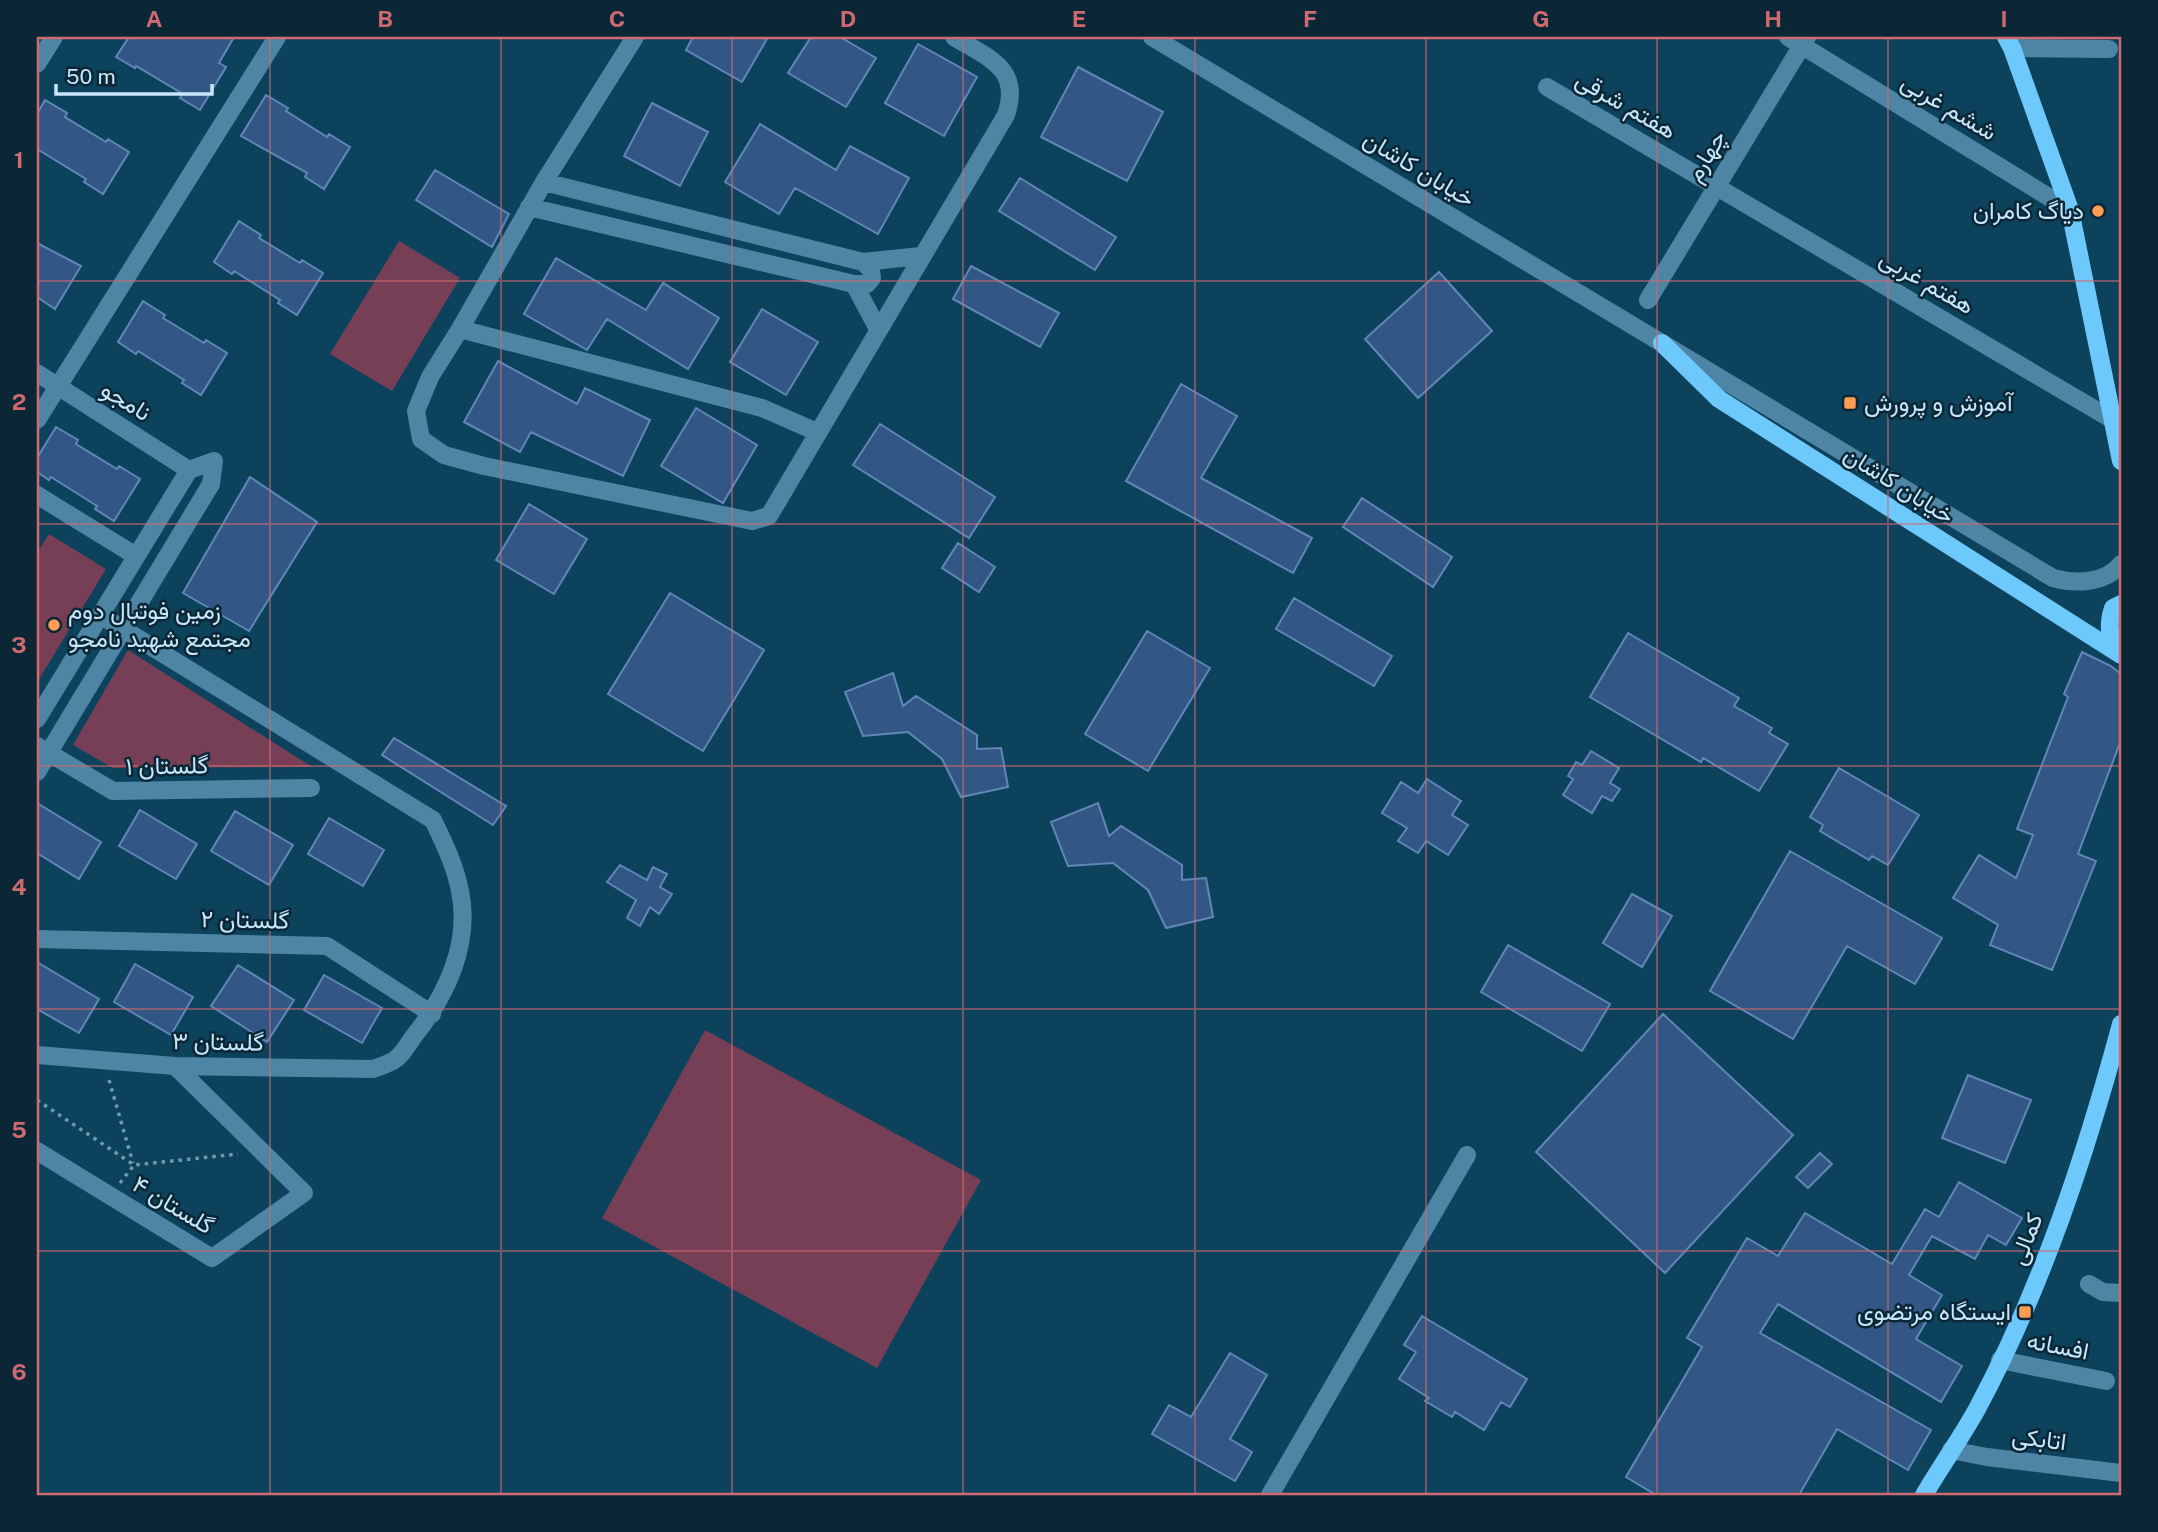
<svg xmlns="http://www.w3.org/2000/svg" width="2158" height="1532" viewBox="0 0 2158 1532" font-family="'Public Sans',Vazirmatn,sans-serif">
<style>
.green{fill:#763f56}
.building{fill:#325784;stroke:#6087b8;stroke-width:2}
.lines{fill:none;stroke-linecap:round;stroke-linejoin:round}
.path{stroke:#6f99af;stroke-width:3.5;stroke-dasharray:3.5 5;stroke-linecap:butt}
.minor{stroke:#4e85a4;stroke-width:18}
.major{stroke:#6dc8fb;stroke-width:18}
.grid{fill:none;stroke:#d06a71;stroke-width:2;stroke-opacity:0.55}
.poi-dot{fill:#fd9c55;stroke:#0b2736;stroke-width:2.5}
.labels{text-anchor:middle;stroke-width:5;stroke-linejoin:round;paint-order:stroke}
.street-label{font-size:24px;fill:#c6e6f9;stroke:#0b2736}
.poi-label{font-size:24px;fill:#c6e6f9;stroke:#0b2736;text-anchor:end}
.neatline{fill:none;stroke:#d06a71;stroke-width:2.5}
.grid-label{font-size:23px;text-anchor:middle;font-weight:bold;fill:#d06a71}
</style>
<rect width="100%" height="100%" fill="#0d425c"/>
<path class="green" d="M 399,241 L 460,278 L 392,391 L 330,354 Z
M 49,534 L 106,569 L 38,681 L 37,553 Z
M 128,650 L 312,767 L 113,768 L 73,745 Z
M 705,1030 L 981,1180 L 877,1368 L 602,1218 Z"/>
<path class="building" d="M 129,37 L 234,37 L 219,63 L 226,67 L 200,110 L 180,98 L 183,94 L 136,66 L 135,68 L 116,57 Z
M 693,37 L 768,37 L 742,82 L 686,50 Z
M 811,37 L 840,37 L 876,58 L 846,107 L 788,73 Z
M 918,44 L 977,77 L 944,136 L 885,103 Z
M 1078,67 L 1163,112 L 1127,181 L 1041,137 Z
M 266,95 L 288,108 L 286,111 L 327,137 L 329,134 L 350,147 L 324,189 L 305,177 L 307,173 L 241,136 Z
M 45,100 L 67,113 L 65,117 L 106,142 L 108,139 L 129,152 L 103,194 L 84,182 L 86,179 L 37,149 L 37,114 Z
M 652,103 L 708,132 L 680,186 L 624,156 Z
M 760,124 L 836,170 L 850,146 L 909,178 L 878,234 L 795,188 L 779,214 L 725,182 Z
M 435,170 L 509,214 L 492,247 L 416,200 Z
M 1020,178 L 1116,237 L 1095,270 L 999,211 Z
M 239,221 L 261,235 L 259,238 L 300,263 L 302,260 L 323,273 L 297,315 L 278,303 L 280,300 L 234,271 L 232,274 L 214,262 Z
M 37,243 L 81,266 L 55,309 L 37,297 Z
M 556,258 L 646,310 L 663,283 L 719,318 L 688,369 L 607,319 L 587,350 L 524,314 Z
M 971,266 L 1059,313 L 1040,347 L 953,299 Z
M 1439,272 L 1492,331 L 1418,398 L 1365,339 Z
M 143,301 L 165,315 L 163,318 L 204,343 L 206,340 L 227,353 L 201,395 L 182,383 L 184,380 L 138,351 L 136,354 L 118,342 Z
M 762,309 L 818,342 L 786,395 L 730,362 Z
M 498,361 L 577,404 L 585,388 L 650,420 L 623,476 L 531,432 L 520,452 L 464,422 Z
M 1181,384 L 1237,416 L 1201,478 L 1312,538 L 1293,573 L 1126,481 Z
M 696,408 L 757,445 L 723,503 L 661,466 Z
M 880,424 L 995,497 L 969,538 L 853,465 Z
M 56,427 L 78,440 L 76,444 L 117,469 L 119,466 L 140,479 L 114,521 L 95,509 L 97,506 L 51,477 L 49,480 L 37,472 L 37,458 Z
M 250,477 L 317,522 L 249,631 L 183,593 Z
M 1362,498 L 1452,557 L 1433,587 L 1343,527 Z
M 529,504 L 587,539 L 554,594 L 496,560 Z
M 958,543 L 995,567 L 979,592 L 942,568 Z
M 670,593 L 764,650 L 703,751 L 608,694 Z
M 1294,598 L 1392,656 L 1374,686 L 1276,629 Z
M 1147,631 L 1210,668 L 1148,771 L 1085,734 Z
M 1628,633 L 1739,698 L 1734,706 L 1772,728 L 1769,733 L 1788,744 L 1759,791 L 1703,758 L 1701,762 L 1590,697 Z
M 2082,652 L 2111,666 L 2121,674 L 2121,740 L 2078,854 L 2096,861 L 2052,970 L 1990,945 L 1998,925 L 1953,898 L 1979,855 L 2016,878 L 2033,835 L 2017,829 L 2068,697 L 2064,694 Z
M 893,673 L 903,706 L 916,696 L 977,735 L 977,749 L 1001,748 L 1008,787 L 961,797 L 942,759 L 908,732 L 863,736 L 845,692 Z
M 394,738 L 506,806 L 493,825 L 382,755 Z
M 1591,751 L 1619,768 L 1610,783 L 1620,789 L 1612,801 L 1602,796 L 1592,813 L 1563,795 L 1573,779 L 1568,776 L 1576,762 L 1582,765 Z
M 1839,768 L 1919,815 L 1888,865 L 1872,856 L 1869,860 L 1820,831 L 1823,825 L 1810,817 Z
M 1427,779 L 1461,801 L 1452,815 L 1468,825 L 1448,855 L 1426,841 L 1418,853 L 1398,841 L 1407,828 L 1382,813 L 1401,782 L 1418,793 Z
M 37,803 L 101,842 L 79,879 L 37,853 Z
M 1098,803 L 1109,836 L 1121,826 L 1182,865 L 1182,880 L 1206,878 L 1213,917 L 1166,928 L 1148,890 L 1113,863 L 1068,866 L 1051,822 Z
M 140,810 L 197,844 L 176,879 L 119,846 Z
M 235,811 L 293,845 L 269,885 L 211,851 Z
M 329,818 L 384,850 L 363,886 L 308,854 Z
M 1790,851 L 1942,938 L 1915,984 L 1847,946 L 1793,1039 L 1710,991 Z
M 620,865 L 647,880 L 653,867 L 667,874 L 660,887 L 672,894 L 659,914 L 650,907 L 640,926 L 627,918 L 636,900 L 607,882 Z
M 1632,894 L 1672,916 L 1642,967 L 1603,943 Z
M 1508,945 L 1610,1004 L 1582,1051 L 1481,992 Z
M 37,962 L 99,999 L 79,1033 L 37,1009 Z
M 135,964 L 193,997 L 171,1035 L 114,1002 Z
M 238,965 L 294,1000 L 267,1042 L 211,1006 Z
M 324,975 L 382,1008 L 362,1043 L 304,1010 Z
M 1663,1014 L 1793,1135 L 1665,1273 L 1536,1152 Z
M 1968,1075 L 2031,1100 L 2005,1163 L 1942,1138 Z
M 1820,1153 L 1832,1164 L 1808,1188 L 1796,1177 Z
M 1959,1182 L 2022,1218 L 2006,1245 L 1988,1235 L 1975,1259 L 1932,1236 L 1909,1275 L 1942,1295 L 1916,1339 L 1962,1366 L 1941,1402 L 1778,1304 L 1760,1333 L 1931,1430 L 1908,1470 L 1837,1429 L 1799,1495 L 1656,1495 L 1626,1477 L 1702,1347 L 1687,1338 L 1747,1238 L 1778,1256 L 1805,1213 L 1892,1264 L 1925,1209 L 1939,1217 Z
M 1422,1316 L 1527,1379 L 1510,1407 L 1501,1402 L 1484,1430 L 1455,1412 L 1452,1417 L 1425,1401 L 1429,1398 L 1399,1379 L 1416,1352 L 1404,1345 Z
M 1230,1353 L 1267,1375 L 1230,1439 L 1252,1452 L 1235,1481 L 1152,1434 L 1169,1405 L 1191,1417 Z"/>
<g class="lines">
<path class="path" d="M 109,1080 L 133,1163
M 37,1100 L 134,1165 L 238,1154
M 120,1183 L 134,1165"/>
<path class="minor" d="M 635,37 L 544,182 L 460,329 L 430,377 L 416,411 L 421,439 L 444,455 L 484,466 L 752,521 L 769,516 L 1006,115 C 1022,68 988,58 954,37
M 1152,37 L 2053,578 C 2075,584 2105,584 2121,564
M 1788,37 L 2070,210
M 2012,48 L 2109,49
M 37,64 L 54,37
M 1547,87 L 2113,420
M 544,182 L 863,262 L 921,256
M 529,207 L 854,284 L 867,284 L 872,278 L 871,270 L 863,262
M 854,284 L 878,329
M 1648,300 L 1807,37
M 460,329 L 762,408 L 817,432
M 37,373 L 189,470
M 37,420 L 277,37
M 37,495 L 136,556
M 37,719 L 189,470 L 214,461 L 211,484 L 37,772
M 37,746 L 113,791 L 311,788
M 37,939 L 327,946 L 432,1014
M 37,1055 L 175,1066 L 373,1069 C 380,1067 387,1064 393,1061 C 402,1056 408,1044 414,1036 C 446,996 471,944 460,891 C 455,865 444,843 433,820 L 100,615
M 37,1151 L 212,1258 L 304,1193 L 175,1066
M 2089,1284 L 2103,1292 L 2121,1293
M 2000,1360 L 2106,1381
M 1951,1450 L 1987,1457 L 2121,1473
M 1270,1495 L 1467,1155"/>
<path class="major" d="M 2006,37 L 2012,48 L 2070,210 L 2121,461
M 1662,343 L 1719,399 L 2121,655
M 2121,604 L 2113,608 C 2107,627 2109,636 2121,653
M 1924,1495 C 1941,1466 1961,1438 1977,1409 C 2042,1288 2085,1157 2121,1024"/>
</g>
<path class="grid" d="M 270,37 L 270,1495M 501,37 L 501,1495M 732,37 L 732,1495M 963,37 L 963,1495M 1195,37 L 1195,1495M 1426,37 L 1426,1495M 1657,37 L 1657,1495M 1888,37 L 1888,1495M 37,281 L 2121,281M 37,524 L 2121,524M 37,766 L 2121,766M 37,1009 L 2121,1009M 37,1251 L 2121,1251"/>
<g class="poi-dot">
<circle cx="2098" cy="211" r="7"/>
<rect x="1843" y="396" width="14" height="14" rx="3.5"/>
<circle cx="54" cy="625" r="7"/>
<rect x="2018" y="1305" width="14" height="14" rx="3.5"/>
</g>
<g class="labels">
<g class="street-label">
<text transform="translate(1626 105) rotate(30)" y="8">هفتم شرقی</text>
<text transform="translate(1949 107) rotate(31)" y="8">ششم غربی</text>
<text transform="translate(1706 156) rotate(-59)" y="8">چهارم</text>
<text transform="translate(1419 169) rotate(31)" y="8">خیابان کاشان</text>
<text transform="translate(1927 282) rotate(30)" y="8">هفتم غربی</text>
<text transform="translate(126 401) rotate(32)" y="8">نامجو</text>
<text transform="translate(1899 485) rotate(32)" y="8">خیابان کاشان</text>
<text transform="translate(167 766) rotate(-1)" y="8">گلستان ۱</text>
<text transform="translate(245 920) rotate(1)" y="8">گلستان ۲</text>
<text transform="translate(218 1042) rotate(1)" y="8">گلستان ۳</text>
<text transform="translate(173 1205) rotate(31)" y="8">گلستان ۴</text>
<text transform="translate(2026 1239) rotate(-69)" y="8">کمالی</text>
<text transform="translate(2058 1346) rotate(11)" y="8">افسانه</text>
<text transform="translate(2039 1439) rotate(7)" y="8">اتابکی</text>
</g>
<g class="poi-label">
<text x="2084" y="219">دیاگ کامران</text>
<text x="1864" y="411" text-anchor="start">آموزش و پرورش</text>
<text x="68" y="619" text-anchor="start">زمین فوتبال دوم<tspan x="68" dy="28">مجتمع شهید نامجو</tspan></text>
<text x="2011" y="1320">ایستگاه مرتضوی</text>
</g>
</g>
<rect width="2158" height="1532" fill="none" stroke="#0b2736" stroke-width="77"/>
<path d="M56 84v10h156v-10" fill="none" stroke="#c6e6f9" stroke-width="3.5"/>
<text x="66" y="84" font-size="21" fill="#c6e6f9" stroke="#0b2736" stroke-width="5" paint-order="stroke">50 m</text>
<rect x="38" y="38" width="2082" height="1456" class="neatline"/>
<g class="grid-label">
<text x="154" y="27">A</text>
<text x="385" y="27">B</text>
<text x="617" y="27">C</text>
<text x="848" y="27">D</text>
<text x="1079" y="27">E</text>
<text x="1310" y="27">F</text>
<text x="1541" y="27">G</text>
<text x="1773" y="27">H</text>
<text x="2004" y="27">I</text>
<text x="19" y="168">1</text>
<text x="19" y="410">2</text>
<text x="19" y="653">3</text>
<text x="19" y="895">4</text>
<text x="19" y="1138">5</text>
<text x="19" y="1380">6</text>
</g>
</svg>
